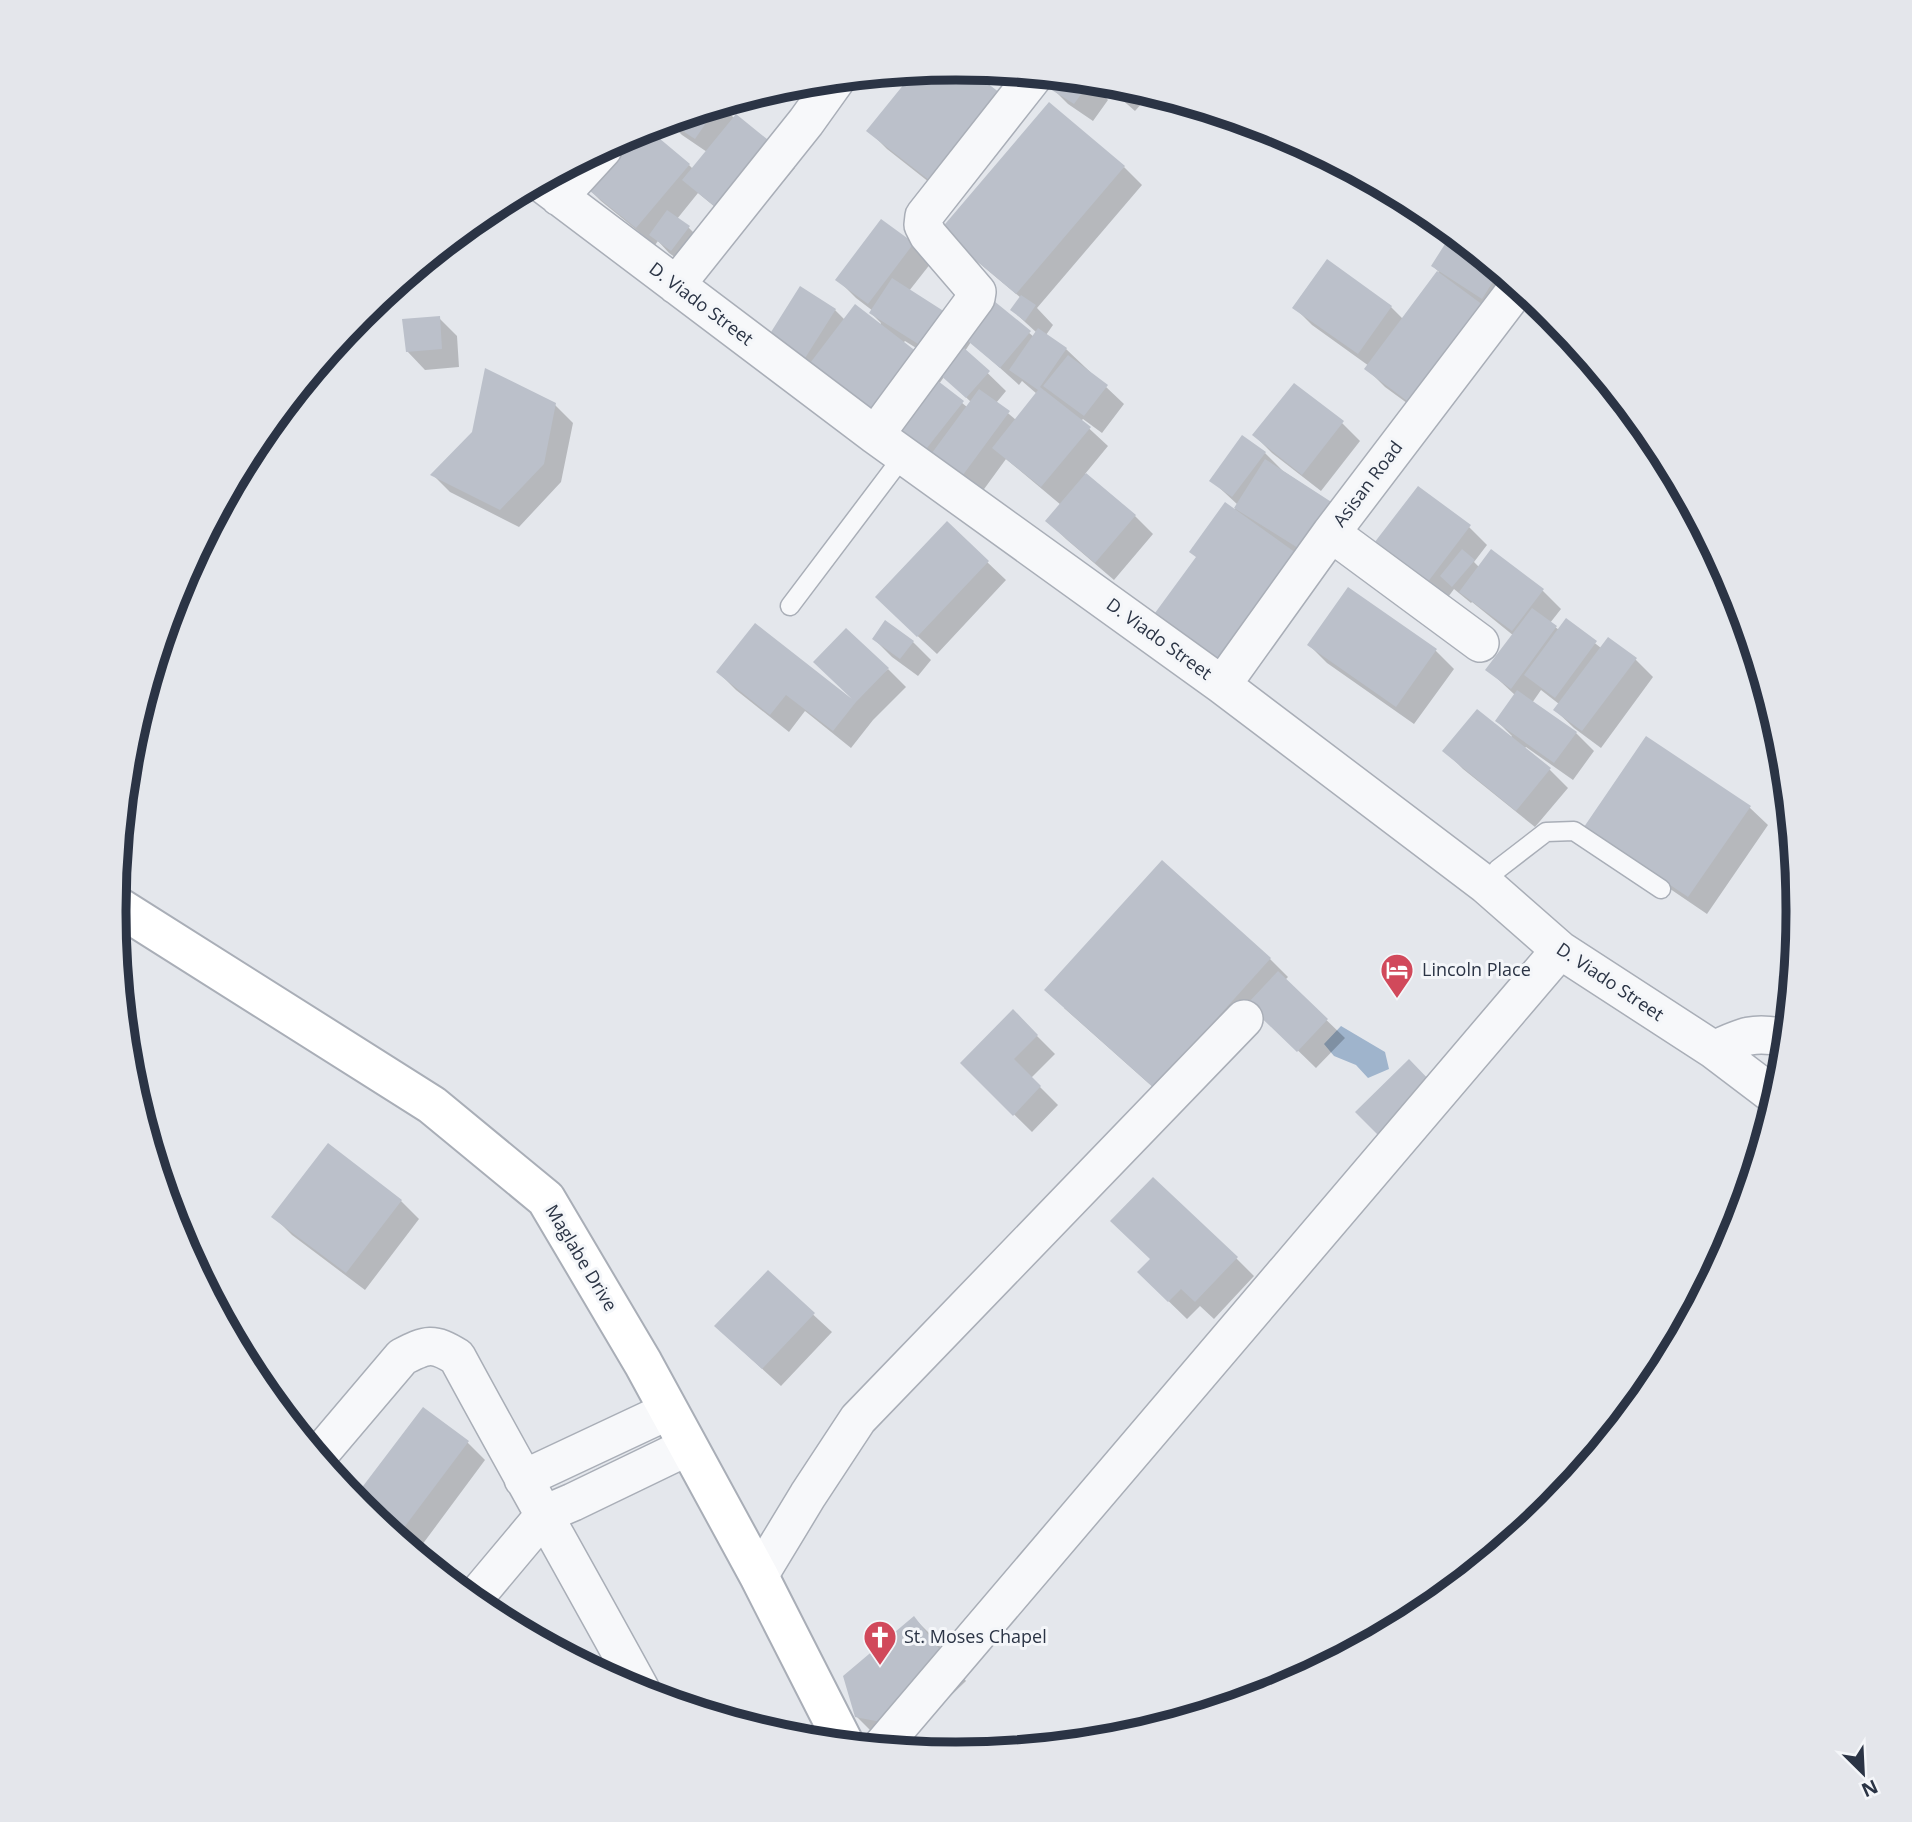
<svg xmlns="http://www.w3.org/2000/svg" width="1912" height="1822" viewBox="0 0 1912 1822" font-family="'Open Sans',sans-serif">
<style>
.water{fill:#9fb4cc}
.shadow{fill:#0003;fill-rule:evenodd}
.building{fill:#bbc0ca}
.lines{fill:none;stroke-linecap:round;stroke-linejoin:round}
.lane-casing{stroke:#a9aeb7;stroke-width:21}
.street-casing{stroke:#a9aeb7;stroke-width:40}
.secondary-casing{stroke:#a9aeb7;stroke-width:42}
.lane{stroke:#f7f8fa;stroke-width:18}
.street{stroke:#f7f8fa;stroke-width:37}
.secondary{stroke:#fff;stroke-width:38}
.labels{text-anchor:middle;stroke-width:6;stroke-linejoin:round;paint-order:stroke}
.street-label{font-size:18px;fill:#2b3445;stroke:#f4f6f9}
.poi-label{font-size:18px;fill:#2b3445;stroke:#f4f6f9;text-anchor:start}
.rim{fill:none;stroke:#2b3445;stroke-width:9}
</style>
<rect width="100%" height="100%" fill="#e4e7ec"/>
<path class="water" d="M 1341,1026 L 1385,1052 L 1389,1069 L 1368,1078 L 1356,1065 L 1334,1056 L 1324,1044 Z"/>
<path class="shadow" d="M 956,68 L 967,69 L 1003,97 L 953,201 L 887,149 L 869,131 L 915,72 Z
M 991,72 L 1025,75 L 1016,89 Z
M 1055,78 L 1090,81 L 1108,100 L 1093,121 L 1068,104 L 1050,86 Z
M 1103,83 L 1121,85 L 1150,94 L 1135,111 Z
M 722,106 L 734,118 L 777,150 L 795,168 L 743,230 L 698,193 L 677,219 L 688,227 L 706,245 L 690,268 L 669,253 L 658,241 L 655,245 L 601,201 L 583,183 L 689,165 L 693,169 L 707,152 L 682,135 L 669,122 Z
M 1124,167 L 1142,185 L 1037,308 L 1053,325 L 1046,335 L 1066,349 L 1124,404 L 1102,433 L 1083,419 L 1081,421 L 1108,446 L 1085,474 L 1135,516 L 1153,534 L 1114,580 L 1066,539 L 1048,521 L 1061,505 L 1006,459 L 979,496 L 786,358 L 801,289 L 835,310 L 845,320 L 880,325 L 881,323 L 871,313 L 873,311 L 856,298 L 838,280 L 913,245 L 931,263 L 909,291 L 955,320 L 994,303 L 1034,337 L 1037,333 L 1012,310 L 1021,298 L 961,248 ZM 905,341 L 948,368 L 925,360 L 903,343 ZM 971,342 L 1019,385 L 1022,381 L 1037,394 L 1016,420 L 996,403 L 1006,391 L 965,351 ZM 944,377 L 971,402 L 967,407 L 939,384 Z
M 1454,234 L 1519,288 L 1508,330 L 1437,425 L 1385,387 L 1367,369 L 1369,366 L 1312,325 L 1294,307 L 1327,262 L 1391,307 L 1404,320 L 1439,272 L 1433,266 Z
M 439,318 L 457,336 L 459,367 L 425,370 L 407,351 Z
M 554,404 L 573,423 L 561,482 L 519,527 L 450,492 L 433,475 Z
M 1342,423 L 1360,441 L 1321,491 L 1272,453 L 1254,435 Z
M 1265,453 L 1283,471 L 1335,506 L 1241,678 L 1175,631 L 1157,613 L 1238,505 L 1211,480 Z
M 947,524 L 1006,580 L 937,654 L 895,615 Z
M 1469,527 L 1487,545 L 1474,562 L 1479,567 L 1543,591 L 1561,609 L 1550,623 L 1559,630 L 1567,621 L 1601,648 L 1635,659 L 1653,677 L 1601,748 L 1574,728 L 1555,710 L 1559,704 L 1541,690 L 1532,703 L 1576,733 L 1594,751 L 1573,780 L 1526,747 L 1524,749 L 1550,770 L 1568,788 L 1535,827 L 1463,769 L 1445,751 L 1510,738 L 1512,736 L 1497,721 L 1515,695 L 1488,670 L 1514,636 L 1472,602 L 1471,603 L 1454,589 L 1443,604 L 1392,565 Z
M 1348,589 L 1436,651 L 1454,669 L 1414,724 L 1327,663 L 1309,645 Z
M 874,639 L 913,642 L 931,660 L 918,676 L 892,657 Z
M 888,669 L 906,687 L 873,720 L 851,748 L 805,711 L 789,732 L 736,690 L 718,672 L 850,700 Z
M 1749,807 L 1768,825 L 1707,914 L 1604,844 L 1586,826 Z
M 1162,862 L 1270,959 L 1288,977 L 1285,980 L 1345,1038 L 1316,1068 L 1257,1011 L 1173,1105 L 1064,1008 Z
M 1013,1012 L 1055,1054 L 1031,1078 L 1058,1105 L 1032,1132 L 962,1063 Z
M 328,1146 L 401,1201 L 419,1219 L 365,1290 L 292,1235 L 274,1217 Z
M 1236,1258 L 1254,1276 L 1214,1319 L 1200,1306 L 1187,1319 L 1157,1290 Z
M 768,1273 L 832,1332 L 781,1386 L 735,1344 Z
M 467,1442 L 485,1460 L 419,1549 L 374,1516 L 356,1498 Z
M 914,1618 L 932,1636 L 966,1681 L 905,1740 L 875,1735 L 856,1716 Z"/>
<path class="building" d="M 956,68 L 970,70 L 1004,96 L 934,184 L 866,131 L 913,73 Z
M 1053,78 L 1090,82 L 1074,104 L 1047,87 Z
M 1049,102 L 1125,166 L 1016,294 L 940,230 Z
M 717,107 L 695,139 L 669,122 L 702,112 Z
M 736,114 L 778,148 L 724,214 L 682,180 Z
M 647,128 L 690,164 L 636,228 L 580,183 L 613,143 L 634,132 Z
M 667,210 L 690,226 L 671,251 L 649,235 Z
M 881,219 L 914,243 L 868,304 L 835,280 Z
M 1452,233 L 1499,272 L 1482,299 L 1431,266 Z
M 1327,259 L 1392,306 L 1358,354 L 1292,308 Z
M 1437,271 L 1491,311 L 1418,409 L 1364,369 Z
M 892,278 L 956,319 L 934,354 L 869,313 Z
M 800,286 L 836,309 L 802,363 L 766,340 Z
M 1021,295 L 1036,305 L 1025,321 L 1010,310 Z
M 994,301 L 1031,331 L 1000,368 L 963,337 Z
M 855,304 L 926,359 L 875,425 L 804,371 Z
M 440,316 L 442,349 L 406,352 L 402,319 Z
M 1038,328 L 1067,348 L 1040,387 L 1091,427 L 1041,487 L 992,448 L 1038,390 L 1009,370 Z
M 964,348 L 990,371 L 966,398 L 939,374 Z
M 1068,355 L 1108,385 L 1084,416 L 1043,386 Z
M 485,368 L 556,403 L 544,464 L 500,510 L 430,475 L 472,432 Z
M 938,381 L 964,401 L 923,453 L 897,432 Z
M 1294,383 L 1344,421 L 1302,475 L 1252,435 Z
M 979,389 L 1010,411 L 960,479 L 929,457 Z
M 1242,435 L 1266,452 L 1232,497 L 1209,481 Z
M 1265,459 L 1336,505 L 1306,553 L 1234,508 Z
M 1086,473 L 1136,515 L 1095,563 L 1045,521 Z
M 1418,486 L 1471,525 L 1424,587 L 1371,547 Z
M 1225,502 L 1303,558 L 1222,661 L 1155,613 L 1196,557 L 1189,552 Z
M 947,521 L 989,561 L 917,637 L 875,597 Z
M 1462,549 L 1475,560 L 1452,587 L 1440,576 Z
M 1491,549 L 1544,589 L 1512,631 L 1459,592 Z
M 1348,587 L 1437,649 L 1396,707 L 1307,645 Z
M 1532,608 L 1557,626 L 1511,689 L 1485,670 Z
M 1566,618 L 1597,641 L 1555,698 L 1524,675 Z
M 885,620 L 914,641 L 900,659 L 872,639 Z
M 755,623 L 852,699 L 813,662 L 846,628 L 889,668 L 856,702 L 833,731 L 786,695 L 770,715 L 716,672 Z
M 1608,637 L 1637,658 L 1582,731 L 1553,710 Z
M 1517,690 L 1577,732 L 1554,763 L 1495,721 Z
M 1477,709 L 1551,768 L 1516,811 L 1442,751 Z
M 1646,736 L 1751,806 L 1688,897 L 1584,827 Z
M 1162,860 L 1271,958 L 1154,1088 L 1044,990 Z
M 1278,971 L 1328,1019 L 1297,1052 L 1247,1004 Z
M 1013,1009 L 1038,1035 L 1014,1059 L 1041,1086 L 1013,1116 L 960,1063 Z
M 1409,1059 L 1434,1085 L 1381,1138 L 1355,1112 Z
M 328,1143 L 402,1200 L 346,1273 L 271,1217 Z
M 1153,1177 L 1238,1257 L 1195,1302 L 1181,1289 L 1168,1302 L 1137,1272 L 1150,1259 L 1110,1221 Z
M 768,1270 L 815,1313 L 762,1369 L 714,1326 Z
M 423,1407 L 469,1441 L 400,1533 L 354,1498 Z
M 914,1616 L 949,1662 L 886,1723 L 855,1717 L 843,1676 Z"/>
<g class="lines">
<defs>
<path id="lane" d="M 790,606 L 904,455
M 1486,885 L 1498,869 L 1546,832 L 1574,831 L 1661,889"/>
<path id="street" d="M 540,182 L 875,435 L 1222,685 L 1486,885 L 1560,950 L 1714,1050 L 1776,1097
M 559,197 L 603,149
M 676,285 L 806,122 L 836,80
M 875,435 L 976,298 L 977,292 L 928,235 L 923,225 L 924,216 L 1034,76
M 1331,533 L 1480,643
M 1222,685 L 1331,533 L 1518,287
M 1714,1050 C 1743,1036 1754,1031 1786,1038
M 318,1456 L 402,1357 C 427,1344 433,1342 457,1357 C 518,1470 581,1580 642,1692
M 523,1479 L 668,1411
M 759,1576 L 808,1495 L 858,1419 L 1244,1019
M 473,1600 L 545,1514 L 573,1502 L 687,1447
M 882,1746 L 1560,950"/>
<path id="secondary" d="M 114,904 L 432,1105 L 546,1199 L 643,1363 L 759,1576 L 844,1743"/>
</defs>
<use href="#lane" class="lane-casing"/>
<use href="#street" class="street-casing"/>
<use href="#secondary" class="secondary-casing"/>
<use href="#lane" class="lane"/>
<use href="#street" class="street"/>
<use href="#secondary" class="secondary"/>
</g>
<defs>
<symbol id="hotel-pin" viewBox="-11 -11 22 30"><path d="M0 17L-7.5 6A9.5 9.5 0 1 1 7.5 6Z" fill="#d1495b" stroke="#f4f6f9"/><path d="M-6-4.5h1.5V1H6V5H4.5V3h-9V5H-6ZM-4 0a1.8 1.8 0 1 1 3.6 0ZM.5 0V-2.5h3Q6-2.5 6 0Z" fill="#fff"/></symbol>
<symbol id="church-pin" viewBox="-11 -11 22 30"><path d="M0 17L-7.5 6A9.5 9.5 0 1 1 7.5 6Z" fill="#d1495b" stroke="#f4f6f9"/><path d="M-1.2-6h2.4v3.5h3.3v2.4h-3.3V6h-2.4V-.1h-3.3v-2.4h3.3Z" fill="#fff"/></symbol>
</defs>
<g fill-rule="evenodd">
<use href="#hotel-pin" x="1378" y="951" width="38" height="52"/>
<use href="#church-pin" x="861" y="1618" width="38" height="52"/>
</g>
<g class="labels">
<g class="street-label">
<text transform="translate(701 304) rotate(37)" y="6">D. Viado Street</text>
<text transform="translate(1368 484) rotate(-53)" y="6">Asisan Road</text>
<text transform="translate(1159 639) rotate(36)" y="6">D. Viado Street</text>
<text transform="translate(1610 982) rotate(34)" y="6">D. Viado Street</text>
<text transform="translate(581 1258) rotate(59)" y="6">Maglabe Drive</text>
</g>
<g class="poi-label">
<text x="1422" y="976">Lincoln Place</text>
<text x="904" y="1643">St. Moses Chapel</text>
</g>
</g>
<path d="M0 0H1912V1822H0ZM956 80H956A830 830 0 0 1 1786 910V912A830 830 0 0 1 956 1742H956A830 830 0 0 1 126 912V910A830 830 0 0 1 956 80Z" fill="#e4e6eb" fill-rule="evenodd"/>
<path class="rim" d="M956 80H956A830 830 0 0 1 1786 910V912A830 830 0 0 1 956 1742H956A830 830 0 0 1 126 912V910A830 830 0 0 1 956 80Z"/>
<g transform="translate(1863 1773) rotate(156)" stroke="#f4f6f9" stroke-width="5" paint-order="stroke">
<path d="M0-5L12 26L0 18L-12 26Z" fill="#2b3445"/>
<text y="-10" font-size="19" font-weight="bold" text-anchor="middle" fill="#2b3445">N</text>
</g>
</svg>
